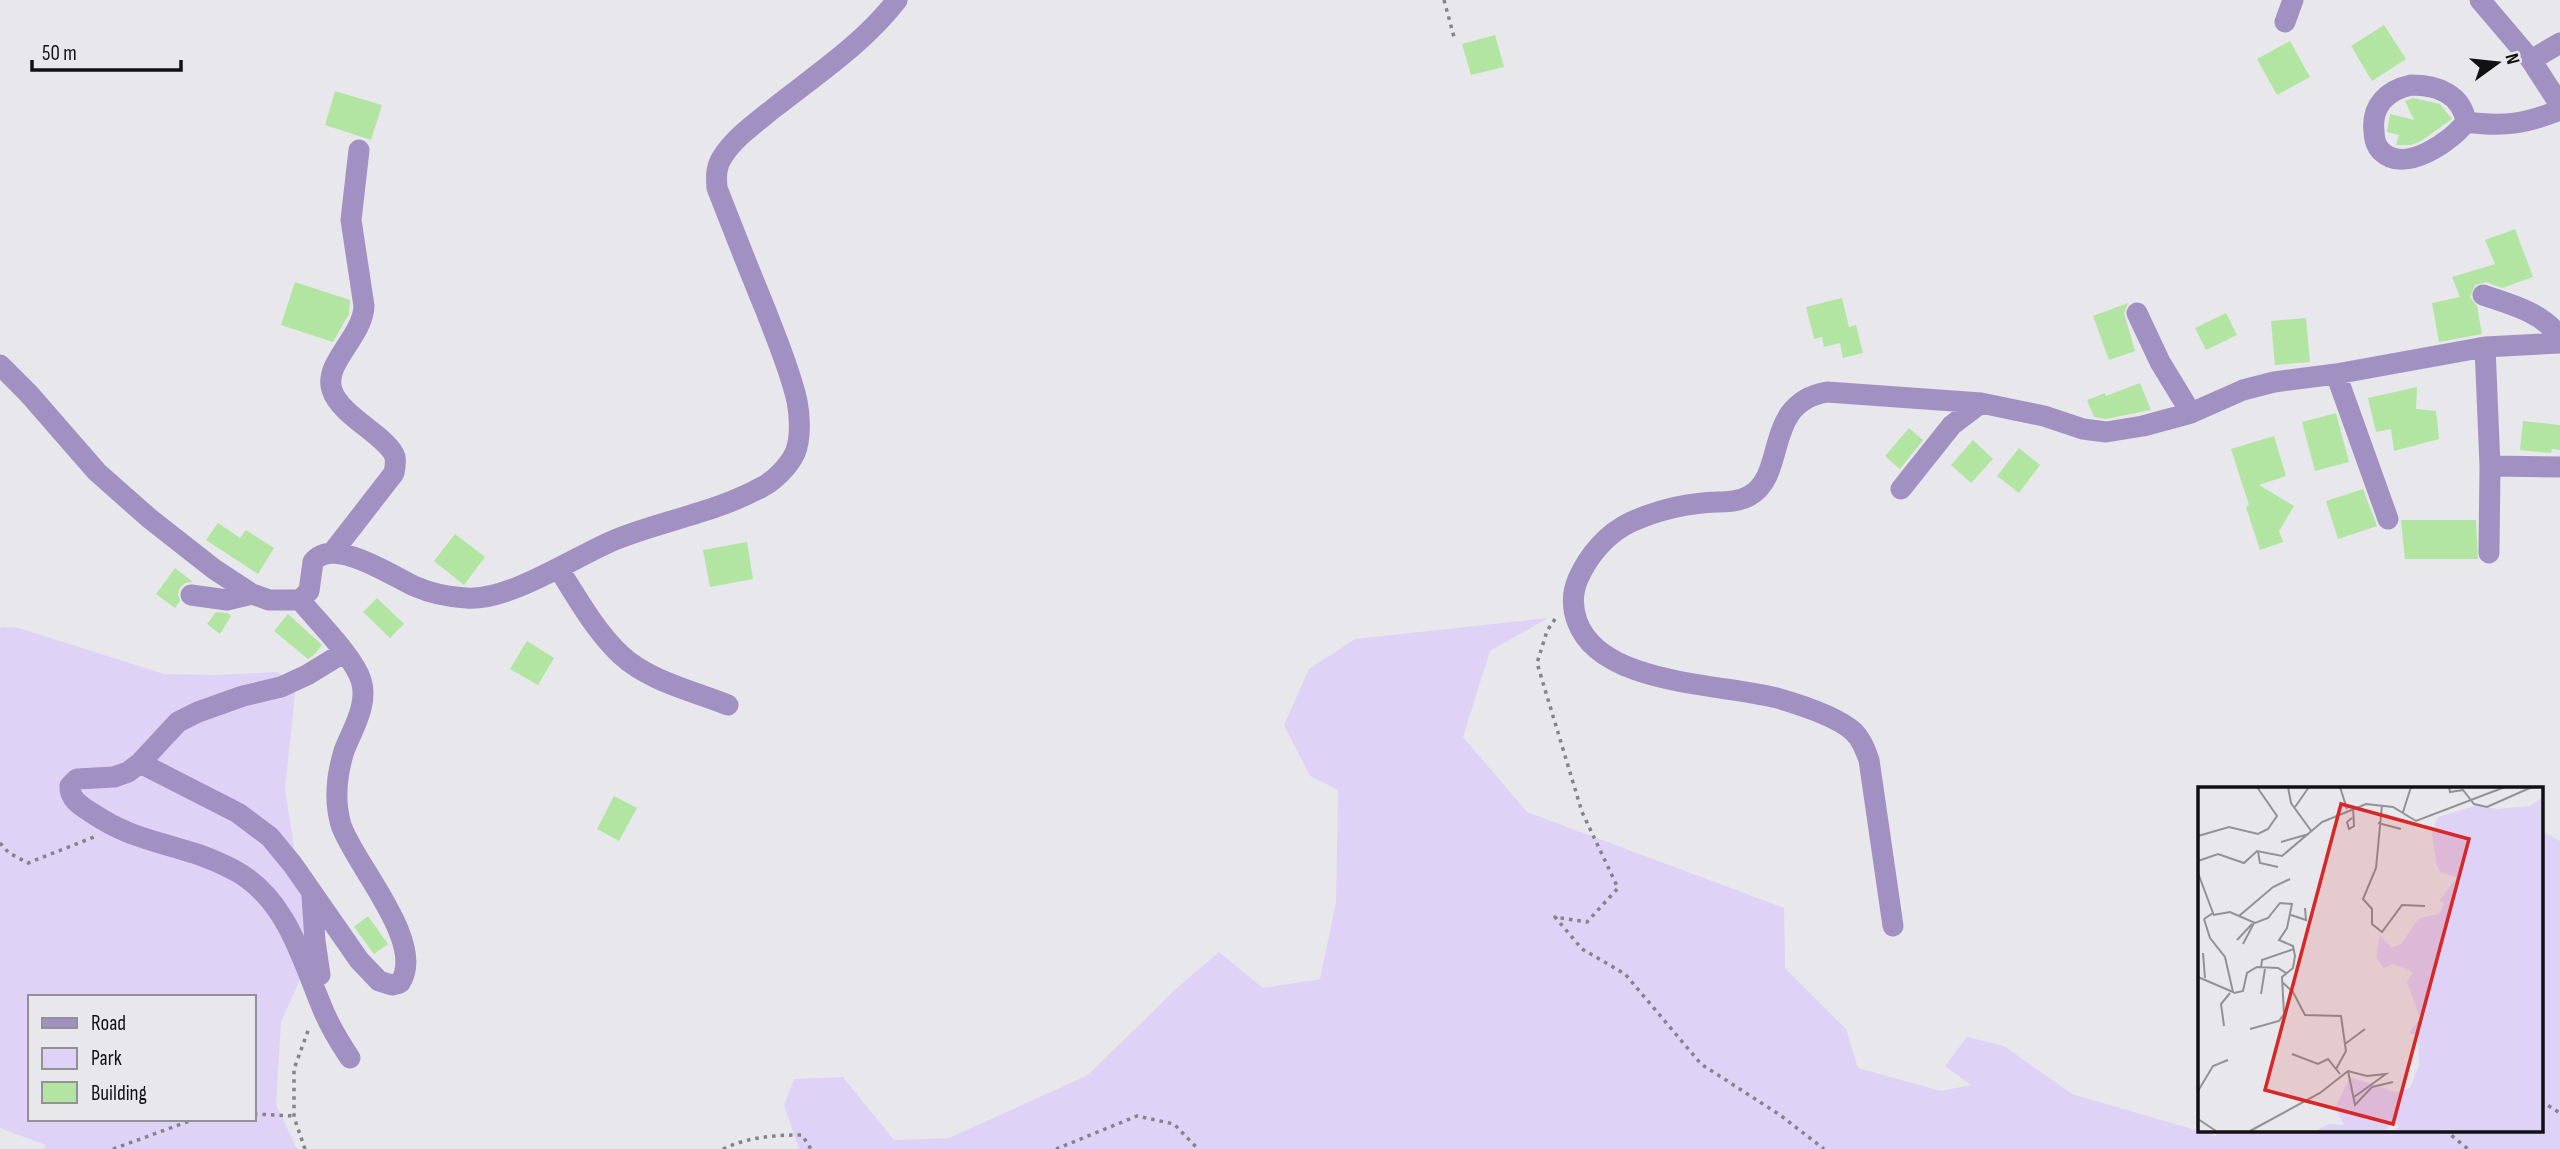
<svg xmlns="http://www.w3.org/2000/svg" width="2560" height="1149" viewBox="0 0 2560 1149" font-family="'Sofia Sans Condensed',sans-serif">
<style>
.green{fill:#ded3f6;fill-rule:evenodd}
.building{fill:#b1e5a1}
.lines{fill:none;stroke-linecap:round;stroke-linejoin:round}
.path{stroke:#848387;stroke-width:3.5;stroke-dasharray:3.5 5;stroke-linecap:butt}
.minor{stroke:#a191c3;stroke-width:21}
.inset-road{fill:none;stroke:#929195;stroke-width:2}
.view{fill:#d62828;fill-opacity:0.15;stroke:#d62828;stroke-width:3.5}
.inset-edge{fill:none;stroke:#111012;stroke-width:3.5}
</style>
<rect width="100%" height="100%" fill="#e8e7ec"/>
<path class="green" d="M 1548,618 L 1490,651 L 1463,737 L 1527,812 L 1784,908 L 1785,968 L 1846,1029 L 1858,1068 L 1941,1091 L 1971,1085 L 1945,1066 L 1967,1037 L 2004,1046 L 2072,1094 L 2216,1136 L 2217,1130 L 2541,1130 L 2541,831 L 2560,841 L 2560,1149 L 799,1149 L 784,1105 L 794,1079 L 843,1077 L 894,1140 L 949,1138 L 1088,1075 L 1179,986 L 1219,952 L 1263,988 L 1320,979 L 1336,902 L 1338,790 L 1310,776 L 1284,725 L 1309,669 L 1355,639 Z
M 2,627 L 19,628 L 164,674 L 216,675 L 277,672 L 296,686 L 285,789 L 306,923 L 302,975 L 281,1022 L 276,1105 L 297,1149 L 43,1149 L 46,1145 L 0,1128 L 0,628 ZM 30,997 L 254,997 L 254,1119 L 30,1119 Z"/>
<path class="building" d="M 2384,25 L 2406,59 L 2372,81 L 2351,46 Z
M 1495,35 L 1504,67 L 1471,75 L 1462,44 Z
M 2290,41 L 2310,77 L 2277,95 L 2257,59 Z
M 335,91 L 382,105 L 371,140 L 325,125 Z
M 2413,98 L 2440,104 L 2452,119 L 2421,141 L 2411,145 L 2396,145 L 2399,135 L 2387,132 L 2390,114 L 2414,120 L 2405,101 Z
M 2515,229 L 2533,277 L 2502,288 L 2486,282 L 2475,285 L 2470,297 L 2477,306 L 2482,334 L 2439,342 L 2432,303 L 2460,297 L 2452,277 L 2495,264 L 2485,240 Z
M 295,282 L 350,300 L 349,314 L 333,342 L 281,325 Z
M 1842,298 L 1849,327 L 1856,325 L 1863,353 L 1843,358 L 1840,343 L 1824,347 L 1822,337 L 1814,339 L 1806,307 Z
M 2128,303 L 2124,313 L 2135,351 L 2109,360 L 2093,316 Z
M 2226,313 L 2237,335 L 2206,350 L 2195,328 Z
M 2306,318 L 2310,362 L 2275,365 L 2271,321 Z
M 2140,383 L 2151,410 L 2106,419 L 2094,417 L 2087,400 L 2105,393 L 2106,396 Z
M 2417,387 L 2416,409 L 2436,411 L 2439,439 L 2394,451 L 2391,429 L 2376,432 L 2368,398 Z
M 2336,413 L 2349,462 L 2315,471 L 2302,422 Z
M 2523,421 L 2560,425 L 2560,450 L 2552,449 L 2551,453 L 2520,450 Z
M 1909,428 L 1923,440 L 1900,469 L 1885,456 Z
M 2274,436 L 2286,476 L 2259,485 L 2294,506 L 2279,531 L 2283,542 L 2260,550 L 2246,507 L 2249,505 L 2231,449 Z
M 1973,440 L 1993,459 L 1971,483 L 1951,465 Z
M 2019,448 L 2040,465 L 2019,493 L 1997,476 Z
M 2363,489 L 2377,526 L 2338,539 L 2326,501 Z
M 2401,520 L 2476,520 L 2478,559 L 2405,559 Z
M 218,523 L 240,538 L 246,530 L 274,548 L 258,574 L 206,540 Z
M 455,534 L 485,557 L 464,585 L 434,561 Z
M 747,542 L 753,579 L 710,587 L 703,550 Z
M 175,568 L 193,582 L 185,583 L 180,588 L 178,594 L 180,601 L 175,608 L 156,594 Z
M 377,598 L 404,624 L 390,638 L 363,612 Z
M 216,612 L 227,613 L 231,616 L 220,634 L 207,624 Z
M 288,614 L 322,645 L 315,654 L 308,659 L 274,631 Z
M 527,641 L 554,658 L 538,685 L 510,669 Z
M 614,796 L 637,808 L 619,841 L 597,829 Z
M 368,916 L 388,944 L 374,954 L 354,927 Z"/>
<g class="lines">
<path class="path" d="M 1444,0 L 1454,37
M 1555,619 L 1547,631 L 1537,663 L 1582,812 L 1618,888 L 1587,922 L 1555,917 L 1582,949 L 1625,974 L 1701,1064 L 1780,1115 L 1824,1149
M 0,843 L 9,853 L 28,863 L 94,837
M 2541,1101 L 2560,1113
M 254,1114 L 294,1116
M 2445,1130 L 2468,1149
M 113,1149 L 195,1119
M 305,1149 L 294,1117 L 294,1069 L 309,1028
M 723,1149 C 748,1137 774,1135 802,1135 L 811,1149
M 1056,1149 L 1137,1116 L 1174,1124 L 1198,1149"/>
<path class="minor" d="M 2480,0 L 2531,60 L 2560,105
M 2285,22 L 2293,0
M 2531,60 L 2560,43
M 2411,85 C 2437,85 2462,94 2466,122 C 2452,141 2404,175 2381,151 C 2376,146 2374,138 2374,131 C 2371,105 2388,90 2411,85 Z
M 2466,122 C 2504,127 2525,124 2560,110
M 2483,295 C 2510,304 2542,312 2560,337
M 2137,313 L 2160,362 L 2191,413
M 2485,347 L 2490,466 L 2489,553
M 0,365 L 29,394 L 97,472 L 149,518 L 214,569 L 252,594 L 269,600 L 300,600 L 309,591 L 313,562 C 333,536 392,576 414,586 C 430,593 448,597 466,598 C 509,602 577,555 617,539 C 665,520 717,512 762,487 C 774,481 789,466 795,453 C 801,439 800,416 797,401 C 790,370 777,340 766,311 C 749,270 733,229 717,188 C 716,176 716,166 723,156 C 735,137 757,122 774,108 C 817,74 864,43 897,0
M 2336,374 L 2388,519
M 2490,466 L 2560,467
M 1901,489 L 1952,425 L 1981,403
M 332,553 L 394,473 C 395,468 396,462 395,457 C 389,437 340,416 332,390 C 323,363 363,337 364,306 L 351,220 L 359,150
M 558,568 C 577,597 595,631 621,655 C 649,681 693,691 728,705
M 191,595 L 227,600 L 252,594
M 343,653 L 307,675 L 281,687 L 243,696 L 198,712 L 178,722 L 140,763 L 128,772 L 114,777 L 77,779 L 70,786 C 69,799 81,806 92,813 C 126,836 152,840 190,852 C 206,856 220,863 234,870 C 288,899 302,961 324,1012 C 331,1028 340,1043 350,1058
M 140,763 L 238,813 L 270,837 L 293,865 L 359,960 L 379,981 L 392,985 L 400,983 C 427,943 354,864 341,825 C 334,801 337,774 344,751 C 352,730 369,704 361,680 C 353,656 317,621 300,600
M 312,896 L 315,941 L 320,975
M 1893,926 L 1869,760 C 1866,751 1862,740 1854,732 C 1838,717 1798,704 1777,698 C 1721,683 1600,686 1577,621 C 1572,607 1572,593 1578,579 C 1588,556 1607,533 1631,522 C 1660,509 1686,503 1718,502 C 1728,502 1740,501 1749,496 C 1788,475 1762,403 1827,392 L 1981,403 L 2044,416 L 2083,429 L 2106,432 L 2143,426 L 2191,413 L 2243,390 L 2274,382 L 2336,374 L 2485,347 L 2560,343"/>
</g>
<g transform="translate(2198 787)">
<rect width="345" height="345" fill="#e8e7ec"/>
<path d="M 345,10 L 345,344 L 195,344 L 201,340 L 196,332 L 187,344 L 117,344 L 131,337 L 146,338 L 137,321 L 152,290 L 198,305 L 212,301 L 215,294 L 221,278 L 220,248 L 211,246 L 222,231 L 209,195 L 215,185 L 195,177 L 186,181 L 178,171 L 182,148 L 193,161 L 203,157 L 221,131 L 241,127 L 246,116 L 241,114 L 259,90 L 242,85 L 238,76 L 234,45 L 240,30 L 280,18 L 299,22 L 332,19 Z" fill="#ded3f6"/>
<path class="inset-road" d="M 90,0 L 93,16 L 114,45M 142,0 L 149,22M 251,0 L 252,5 L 265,3 L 276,17 L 289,20 L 334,0M 184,18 L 178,81 L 165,112 L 174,122 L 174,137 L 184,145 L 204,118 L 227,119M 97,20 L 111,0M 205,25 L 213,0M 154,31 L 149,35 L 151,42 L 156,39 L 155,20M 180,36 L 203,42M 0,49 L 31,40 L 60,47 L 70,42 L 79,29 L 59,0M 83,55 L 111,47M 60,65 L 62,76 L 80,80M 0,74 L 20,67 L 46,76 L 59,64 L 84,69 L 124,35 L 168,17 L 195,20 L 218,34 L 307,0M 0,86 L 15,126 L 6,132M 15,128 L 32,125 L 57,136 L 70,131 L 82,116 L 94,117 L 89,141 L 81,153 L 95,159 L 97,169 L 95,181 L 84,190 L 86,227 L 81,234 L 52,242M 93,128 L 108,133 L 107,121M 41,129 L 75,100 L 92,92M 39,153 L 54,137M 45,157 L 56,136M 5,166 L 7,191M 63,181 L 64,173 L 96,162M 0,190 L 35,205 L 27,170 L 12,151 L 6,132M 84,195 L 95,205 L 107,228 L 143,229 L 148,264 L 138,282 L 142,287M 36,206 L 45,204 L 49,186 L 59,180 L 80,181 L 88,186M 63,207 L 67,182M 26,239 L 23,217 L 32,206M 147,257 L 167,242M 94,267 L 120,277 L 130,272 L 138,282M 150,284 L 157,318 L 174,300 L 195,295M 0,304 L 15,279 L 30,273M 0,332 L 18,344M 52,344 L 122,306 L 150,284 L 169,289 L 188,287 L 156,310"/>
<path class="view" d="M 143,17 L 271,52 L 195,337 L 67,303 Z"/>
<rect width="345" height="345" class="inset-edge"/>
</g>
<rect x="28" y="995" width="228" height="126" fill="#e8e7ec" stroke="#929195" stroke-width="2"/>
<rect x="42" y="1018" width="35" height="10" fill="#a191c3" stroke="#929195" stroke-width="2"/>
<text x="91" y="1030" font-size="21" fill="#111012">Road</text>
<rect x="42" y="1048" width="35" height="21" fill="#ded3f6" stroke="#929195" stroke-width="2"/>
<text x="91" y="1065" font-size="21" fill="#111012">Park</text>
<rect x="42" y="1082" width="35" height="21" fill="#b1e5a1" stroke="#929195" stroke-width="2"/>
<text x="91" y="1100" font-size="21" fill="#111012">Building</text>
<g transform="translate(2497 63) rotate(75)" stroke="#e8e7ec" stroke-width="5" paint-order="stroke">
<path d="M0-5L12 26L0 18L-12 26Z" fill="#111012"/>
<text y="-10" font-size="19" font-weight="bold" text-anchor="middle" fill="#111012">N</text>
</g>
<path d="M32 60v10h149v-10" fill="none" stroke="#111012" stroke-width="3.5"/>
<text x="42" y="60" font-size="21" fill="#111012" stroke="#e8e7ec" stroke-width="5" paint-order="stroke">50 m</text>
</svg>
